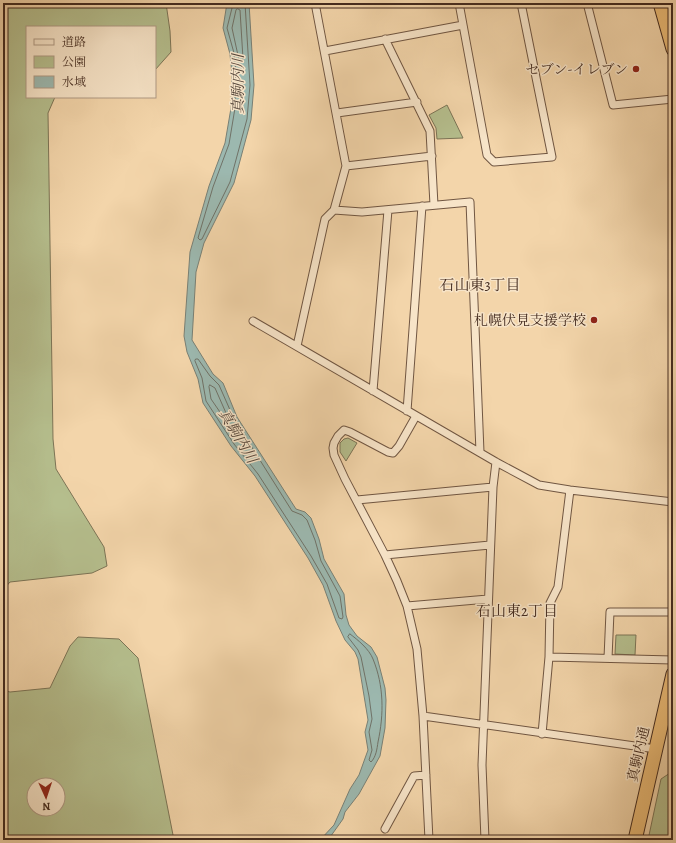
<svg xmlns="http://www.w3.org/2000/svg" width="676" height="843" viewBox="0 0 676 843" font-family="Alegreya,'Noto Serif JP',serif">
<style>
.green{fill:#b5be8d;stroke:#7c7456;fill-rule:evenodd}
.water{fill:#9cb8af;stroke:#798075}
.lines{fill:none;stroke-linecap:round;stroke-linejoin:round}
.shore{stroke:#707267;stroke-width:1}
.street-casing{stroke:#705642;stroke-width:9}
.highway-casing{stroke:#442b1f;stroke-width:15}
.street{stroke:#f7e4c8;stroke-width:7}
.highway{stroke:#eaba75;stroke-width:13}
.poi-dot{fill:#8f2418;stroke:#f7e4c8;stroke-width:1.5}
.labels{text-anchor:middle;stroke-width:3;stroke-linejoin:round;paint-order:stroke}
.poi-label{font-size:14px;fill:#442b1f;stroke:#f7e4c8;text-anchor:end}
.street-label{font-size:14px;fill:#442b1f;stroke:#f7e4c8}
.water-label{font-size:15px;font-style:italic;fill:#56473c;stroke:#f7e4c8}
.neighbourhood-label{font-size:15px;fill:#442b1f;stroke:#f7e4c8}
</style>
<rect width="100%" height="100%" fill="#f3d5aa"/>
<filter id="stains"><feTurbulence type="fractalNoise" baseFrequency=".005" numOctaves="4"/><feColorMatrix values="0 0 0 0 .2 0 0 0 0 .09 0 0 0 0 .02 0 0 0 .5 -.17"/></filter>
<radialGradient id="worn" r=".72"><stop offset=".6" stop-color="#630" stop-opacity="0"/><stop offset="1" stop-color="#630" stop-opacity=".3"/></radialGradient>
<path class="green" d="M 3,3 L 166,3 L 170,31 L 171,52 L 155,70 L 155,27 L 27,27 L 27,97 L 55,97 L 48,113 L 53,439 L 56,469 L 104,547 L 107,566 L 92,573 L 10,582 L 3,590 Z
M 447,105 L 463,138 L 437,139 L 436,128 L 429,115 Z
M 348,438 L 357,443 L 346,461 L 340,452 L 340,443 L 344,439 Z
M 616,635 L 636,635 L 635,655 L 615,654 Z
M 78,637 L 119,639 L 138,658 L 174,840 L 3,840 L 3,690 L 10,692 L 50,688 L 70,646 ZM 34,785 L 58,785 L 58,809 L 34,809 Z
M 673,771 L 673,840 L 648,840 L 661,779 Z"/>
<path class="water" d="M 227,3 L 249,3 L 254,85 L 251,120 L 234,183 L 204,243 L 196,272 L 192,340 L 213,374 L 223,383 L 237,417 L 296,509 L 305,512 L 311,518 L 319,539 L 324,559 L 344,594 L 346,615 L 349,625 L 357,636 L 371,647 L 377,657 L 385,688 L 386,700 L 385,728 L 380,756 L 359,794 L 345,812 L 343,819 L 328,840 L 320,840 L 334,825 L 350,789 L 359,775 L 368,750 L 365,732 L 368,720 L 358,659 L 355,652 L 345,640 L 336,621 L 323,585 L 308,558 L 255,476 L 231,446 L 203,403 L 198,379 L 187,352 L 184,336 L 190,252 L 209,186 L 225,143 L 231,108 L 232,75 L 230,54 L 223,28 Z"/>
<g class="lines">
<path class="shore" d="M 231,3 L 232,8 L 227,28 L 234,53 L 236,74 L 235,108 L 229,144 L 213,187 L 198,238 L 200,240 L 202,239 L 230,182 L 247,119 L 250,85 L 245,3
M 238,9 L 240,10 L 243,59 L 241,61 L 239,60 L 232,28 L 236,10 Z
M 196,359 L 198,359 L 210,376 L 219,385 L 234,419 L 292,511 L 302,515 L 307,520 L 315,540 L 321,561 L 340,596 L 343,617 L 342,619 L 339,618 L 327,584 L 311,556 L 258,474 L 234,444 L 206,401 L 202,378 L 195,361 Z
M 210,385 L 215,388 L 226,413 L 225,416 L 222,415 L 211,399 L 209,387 Z
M 350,634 C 358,640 369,649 373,659 C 384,686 384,714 378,742 C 377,749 376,757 371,762 L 369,760 L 372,750 L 369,732 L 372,719 L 369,696 L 361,657 L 358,650 L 348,637 Z"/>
<defs>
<path id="street" d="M 459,3 L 487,155 L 494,162 L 552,157 L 521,3
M 587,3 L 613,105 L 673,99
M 385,39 L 430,131 L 434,205
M 325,51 L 463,25
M 337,113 L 417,102
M 346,166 L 432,156
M 334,210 L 362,212 L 470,202 L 480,452
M 253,321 L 496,462 L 539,485 L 570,490 L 673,502
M 297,346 L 325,219 L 334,210 L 346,166 L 315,3
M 373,391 L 388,210
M 407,411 L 422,206
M 416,416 L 399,446 L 393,453 L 388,452 L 350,432 L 344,430 L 338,436 L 334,443 L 333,448 L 334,455 L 345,479 L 385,555 L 397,581 L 407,606 L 417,649 L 423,716 L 429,840
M 357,500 L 493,487
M 385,555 L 490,545
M 407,606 L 488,599
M 549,657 L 673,660
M 608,658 L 610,612 L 673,612
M 423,716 L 656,749
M 542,734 L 549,657 L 550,603 L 558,587 L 570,490
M 385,829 L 414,776 L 426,775
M 485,840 L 482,765 L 493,487 L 496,462"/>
<path id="highway" d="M 660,3 L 673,49
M 635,840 L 673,674"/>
</defs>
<use href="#street" class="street-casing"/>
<use href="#highway" class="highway-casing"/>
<use href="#street" class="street"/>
<use href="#highway" class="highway"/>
</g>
<g class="poi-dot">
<circle cx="636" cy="69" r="4"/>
<circle cx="594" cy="320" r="4"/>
</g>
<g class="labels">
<g class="poi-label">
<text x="628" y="74">セブン-イレブン</text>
<text x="586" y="325">札幌伏見支援学校</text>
</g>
<g class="street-label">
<text transform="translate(638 754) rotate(-77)" y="5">真駒内通</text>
</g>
<g class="water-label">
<text transform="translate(238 84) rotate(-90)" y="5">真駒内川</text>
<text transform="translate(238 436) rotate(59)" y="5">真駒内川</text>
</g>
<g class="neighbourhood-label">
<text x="480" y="290">石山東3丁目</text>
<text x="517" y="616">石山東2丁目</text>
</g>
</g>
<rect width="676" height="843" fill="none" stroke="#f3d5aa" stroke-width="16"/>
<rect x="4" y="4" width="668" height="835" fill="none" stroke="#442b1f" stroke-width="2"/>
<rect x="8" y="8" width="660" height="827" fill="none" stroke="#442b1f"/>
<rect x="26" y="26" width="130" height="72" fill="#f7e4c8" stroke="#af9a84"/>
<rect x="34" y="39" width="20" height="6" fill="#f7e4c8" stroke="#af9a84"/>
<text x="62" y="46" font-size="12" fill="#442b1f">道路</text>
<rect x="34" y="56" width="20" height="12" fill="#b5be8d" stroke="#af9a84"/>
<text x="62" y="66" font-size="12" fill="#442b1f">公園</text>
<rect x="34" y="76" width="20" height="12" fill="#9cb8af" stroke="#af9a84"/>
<text x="62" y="86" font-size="12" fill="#442b1f">水域</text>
<g transform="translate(46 797) rotate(177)"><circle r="19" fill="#f7e4c8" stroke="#af9a84"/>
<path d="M0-3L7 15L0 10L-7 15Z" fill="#8f2418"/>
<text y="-6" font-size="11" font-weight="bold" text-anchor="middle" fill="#442b1f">N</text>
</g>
<rect width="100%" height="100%" filter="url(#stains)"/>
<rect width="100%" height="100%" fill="url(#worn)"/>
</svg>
